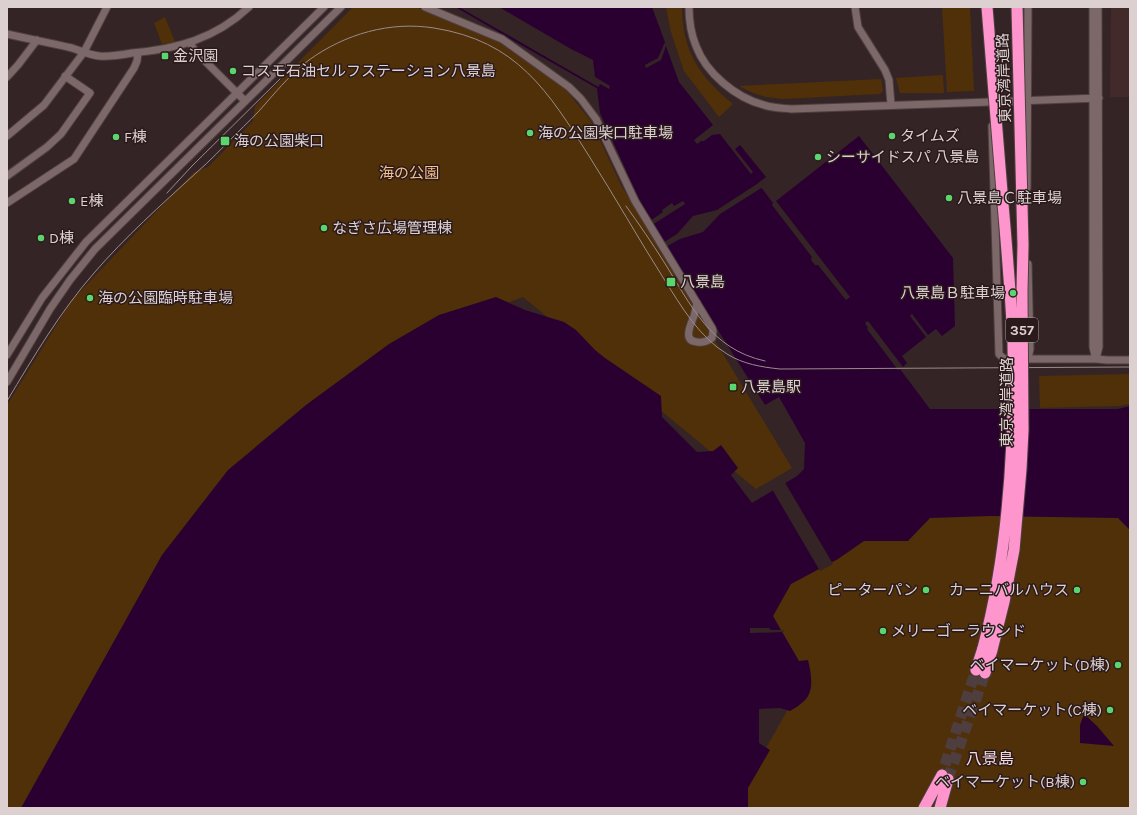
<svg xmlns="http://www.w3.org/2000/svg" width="1137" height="815" viewBox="0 0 1137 815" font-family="Karla,'Noto Sans JP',sans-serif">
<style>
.built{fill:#422a2b}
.green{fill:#503008}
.water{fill:#2a0031}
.pier{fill:#352425}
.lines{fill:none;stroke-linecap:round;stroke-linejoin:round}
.stream{stroke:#2a0031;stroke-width:2}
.highway-tunnel{stroke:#4e3e3f;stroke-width:11;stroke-dasharray:11 5.5;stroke-linecap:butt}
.minor-casing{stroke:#4e4040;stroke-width:9}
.highway-casing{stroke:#4e4040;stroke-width:13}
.minor{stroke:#7d6869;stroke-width:7}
.highway{stroke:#fe95cc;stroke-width:11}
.tram{stroke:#998a8b;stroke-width:1}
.highway-bridge-casing{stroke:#4e4040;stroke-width:13;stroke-linecap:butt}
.highway-bridge{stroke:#fe95cc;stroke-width:11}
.poi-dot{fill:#5bd56e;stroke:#2b1a1c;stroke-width:1.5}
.labels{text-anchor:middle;stroke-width:3;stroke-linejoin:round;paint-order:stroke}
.shield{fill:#2b1a1c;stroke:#a7999a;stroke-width:1}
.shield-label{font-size:14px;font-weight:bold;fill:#dcd0d0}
.poi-label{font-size:15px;fill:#dcd0d0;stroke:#2b1a1c;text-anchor:start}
.street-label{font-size:15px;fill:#dcd0d0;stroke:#2b1a1c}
.park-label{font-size:15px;fill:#f4c08a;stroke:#2b1a1c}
.neighbourhood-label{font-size:16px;fill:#f4dcdd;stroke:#2b1a1c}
</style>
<rect width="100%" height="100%" fill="#352425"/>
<path class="built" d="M 1111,7 L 1130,7 L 1130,97 L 1110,97 Z"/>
<path class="green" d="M 353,7 L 416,7 L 499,42 L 566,90 L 591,121 L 621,185 L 792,468 L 756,489 L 523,297 L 415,337 L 35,808 L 7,808 L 7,405 L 72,300 L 194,172 L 208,167 L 253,121 L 255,106 Z
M 666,7 L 682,7 C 682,51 700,77 733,104 L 719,117 L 684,71 L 671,32 Z
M 942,7 L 970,7 L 974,91 L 947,92 Z
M 165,17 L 175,42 L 162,44 L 154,23 Z
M 943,75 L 944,93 L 900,93 L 896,78 Z
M 881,79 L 883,91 L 880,94 L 783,99 L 766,97 L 753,93 L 739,86 Z
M 1130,374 L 1130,404 L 1119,406 L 1040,408 L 1039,376 Z
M 932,512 L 1124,513 L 1130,519 L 1130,808 L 743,808 L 744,787 L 800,688 L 769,613 L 788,581 L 861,534 Z"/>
<path class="water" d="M 499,7 L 652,7 L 665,42 L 658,58 L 645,65 L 646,68 L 661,60 L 666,46 L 679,82 L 713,125 L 694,140 L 697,144 L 701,141 L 704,141 L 712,135 L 720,134 L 751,174 L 753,172 L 735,149 L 740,145 L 766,177 L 758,183 L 773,203 L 772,205 L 812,257 L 811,260 L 815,265 L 818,265 L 846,300 L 850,297 L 776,201 L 859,136 L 953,258 L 955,326 L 942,336 L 936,329 L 928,335 L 912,314 L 910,316 L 926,337 L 902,356 L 907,363 L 903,367 L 868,321 L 865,323 L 868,328 L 867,329 L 898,370 L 900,369 L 930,409 L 1118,409 L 1130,406 L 1130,530 L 1118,518 L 991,516 L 930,518 L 908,541 L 864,541 L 838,559 L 791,584 L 773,616 L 799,661 L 808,660 C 811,673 815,691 804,701 C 800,705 795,708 790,711 L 780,708 L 759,709 L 759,743 L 770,750 L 748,788 L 748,808 L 21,808 L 162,555 L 228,470 L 306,405 L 389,344 L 439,315 L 496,297 L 525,310 L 564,322 L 576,330 L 595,350 L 605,358 L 661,396 L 662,417 L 697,452 L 713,451 L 721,445 L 738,468 L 731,475 L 752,503 L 797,476 L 804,469 L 805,443 L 779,397 L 765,405 L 652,225 L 685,204 L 683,201 L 674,206 L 672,203 L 662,210 L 663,212 L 650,221 L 647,217 L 600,113 L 597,89 L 600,84 L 609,89 L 610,86 L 595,77 L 593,60 L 571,49 Z
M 1084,714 L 1097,726 L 1114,746 L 1080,743 L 1080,725 Z"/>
<path class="pier" d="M 768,177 L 761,184 L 763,187 L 720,214 L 703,232 L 680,239 L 664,248 L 661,244 L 677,234 L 693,216 L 717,210 Z
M 784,481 L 833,564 L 820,571 L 772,489 Z
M 750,628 L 769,628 L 771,630 L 783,630 L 784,632 L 750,633 Z"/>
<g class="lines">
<path class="stream" d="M 457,7 L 600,89"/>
<path class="highway-tunnel" d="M 945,765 L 976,670
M 948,779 L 985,673"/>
<defs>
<path id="minor" d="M 425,7 L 502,39 L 569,87 L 581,99 L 596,119 L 635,201 L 712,328 L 713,331 L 712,338 C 708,341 703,343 697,342 C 682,341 691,324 694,316 C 695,312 696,308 697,303
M 689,7 C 689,20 691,34 696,46 C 706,73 736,98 764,105 C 772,108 782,108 791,109 L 1099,98
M 855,7 L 858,27 L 885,70 L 889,80 L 891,105
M 1093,7 L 1093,347 L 1095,356
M 7,34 C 29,39 51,43 72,48 C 81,51 90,55 99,56 C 110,57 121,55 132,53 C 177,49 215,39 249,7
M 190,43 L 195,51 L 245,101
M 7,77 L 18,65 L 37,40
M 992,126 L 999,354 L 1004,359 L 1096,359 L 1107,360 L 1130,360
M 7,136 L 44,105 L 84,52 L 107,7
M 7,176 L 47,147 L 61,134 L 90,93 L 65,76
M 1027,188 L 1028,7
M 7,203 L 74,159 L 134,68 L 137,61 L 138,53
M 7,355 L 42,298 L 86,242 L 324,7
M 1023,359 L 1029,354 L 1030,349 L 1028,264
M 1096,359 L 1099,347 L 1098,7
M 7,382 L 50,309 L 70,280 L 95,249 L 341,7"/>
<path id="highway" d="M 976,670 L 983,648
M 985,673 L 992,650
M 924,808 L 942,775
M 940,808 L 948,779"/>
</defs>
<use href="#minor" class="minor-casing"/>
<use href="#highway" class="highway-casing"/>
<use href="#minor" class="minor"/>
<use href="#highway" class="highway"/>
<path class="tram" d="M 167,193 L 192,166 L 280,79
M 626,206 C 639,224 652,243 664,262 C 691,305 710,349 765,361
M 7,401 C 34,356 60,312 94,273 C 125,237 161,205 196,173 C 210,161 223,147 236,134 C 246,124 257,114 266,103 C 280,87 293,72 309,60 C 345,34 390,21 434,28 C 517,41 548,91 589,156 C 615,197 638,238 664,279 C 681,306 699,337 727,354 C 743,364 761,367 780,369 L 1130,367"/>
<defs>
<path id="highway-bridge" d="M 983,648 C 1009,549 1015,444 1013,343 C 1011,296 1007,250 1003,204 C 998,138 992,73 987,7
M 992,650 L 1004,602 L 1014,550 L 1021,469 L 1023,430 L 1022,292 L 1023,245 L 1017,7"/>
</defs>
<use href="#highway-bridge" class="highway-bridge-casing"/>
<use href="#highway-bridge" class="highway-bridge"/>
</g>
<g class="poi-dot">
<rect x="161" y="52" width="8" height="8" rx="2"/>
<circle cx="233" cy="71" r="4"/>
<circle cx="530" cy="133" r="4"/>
<circle cx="892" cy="136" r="4"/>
<circle cx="116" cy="137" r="4"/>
<rect x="220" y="136" width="10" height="10" rx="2"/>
<circle cx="818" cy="157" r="4"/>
<circle cx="949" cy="198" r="4"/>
<circle cx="72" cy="201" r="4"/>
<circle cx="324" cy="228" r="4"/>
<circle cx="41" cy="238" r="4"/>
<rect x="666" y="277" width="10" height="10" rx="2"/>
<circle cx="1013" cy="293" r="4"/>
<circle cx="90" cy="298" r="4"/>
<rect x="729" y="383" width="8" height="8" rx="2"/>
<circle cx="926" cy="590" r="4"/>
<circle cx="1077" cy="590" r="4"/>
<circle cx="883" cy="631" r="4"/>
<circle cx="1118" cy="665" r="4"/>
<circle cx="1110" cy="710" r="4"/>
<circle cx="1083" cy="782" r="4"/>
</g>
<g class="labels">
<rect class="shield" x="1006" y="318" width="32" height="24" rx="3"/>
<g class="shield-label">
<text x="1022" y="335">357</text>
</g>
<g class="poi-label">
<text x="173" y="61">金沢園</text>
<text x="241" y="76">コスモ石油セルフステーション八景島</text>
<text x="538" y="138">海の公園柴口駐車場</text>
<text x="900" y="141">タイムズ</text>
<text x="124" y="142">F棟</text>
<text x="234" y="146">海の公園柴口</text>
<text x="826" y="162">シーサイドスパ 八景島</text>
<text x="957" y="203">八景島Ｃ駐車場</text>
<text x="80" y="206">E棟</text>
<text x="332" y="233">なぎさ広場管理棟</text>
<text x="49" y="243">D棟</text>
<text x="680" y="287">八景島</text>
<text x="1005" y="298" text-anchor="end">八景島Ｂ駐車場</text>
<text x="98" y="303">海の公園臨時駐車場</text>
<text x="741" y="392">八景島駅</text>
<text x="918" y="595" text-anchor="end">ピーターパン</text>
<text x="1069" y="595" text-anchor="end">カーニバルハウス</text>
<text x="891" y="636">メリーゴーラウンド</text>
<text x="1110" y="670" text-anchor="end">ベイマーケット(D棟)</text>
<text x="1102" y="715" text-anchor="end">ベイマーケット(C棟)</text>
<text x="1075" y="787" text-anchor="end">ベイマーケット(B棟)</text>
</g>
<g class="street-label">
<text transform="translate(1004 78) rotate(-92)" y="5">東京湾岸道路</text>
<text transform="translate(1007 402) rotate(-90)" y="5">東京湾岸道路</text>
</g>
<g class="park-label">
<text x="409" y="178">海の公園</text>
</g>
<g class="neighbourhood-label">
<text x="990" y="764">八景島</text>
</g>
</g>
<rect width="1137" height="815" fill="none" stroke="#dcd0d0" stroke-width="16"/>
</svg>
